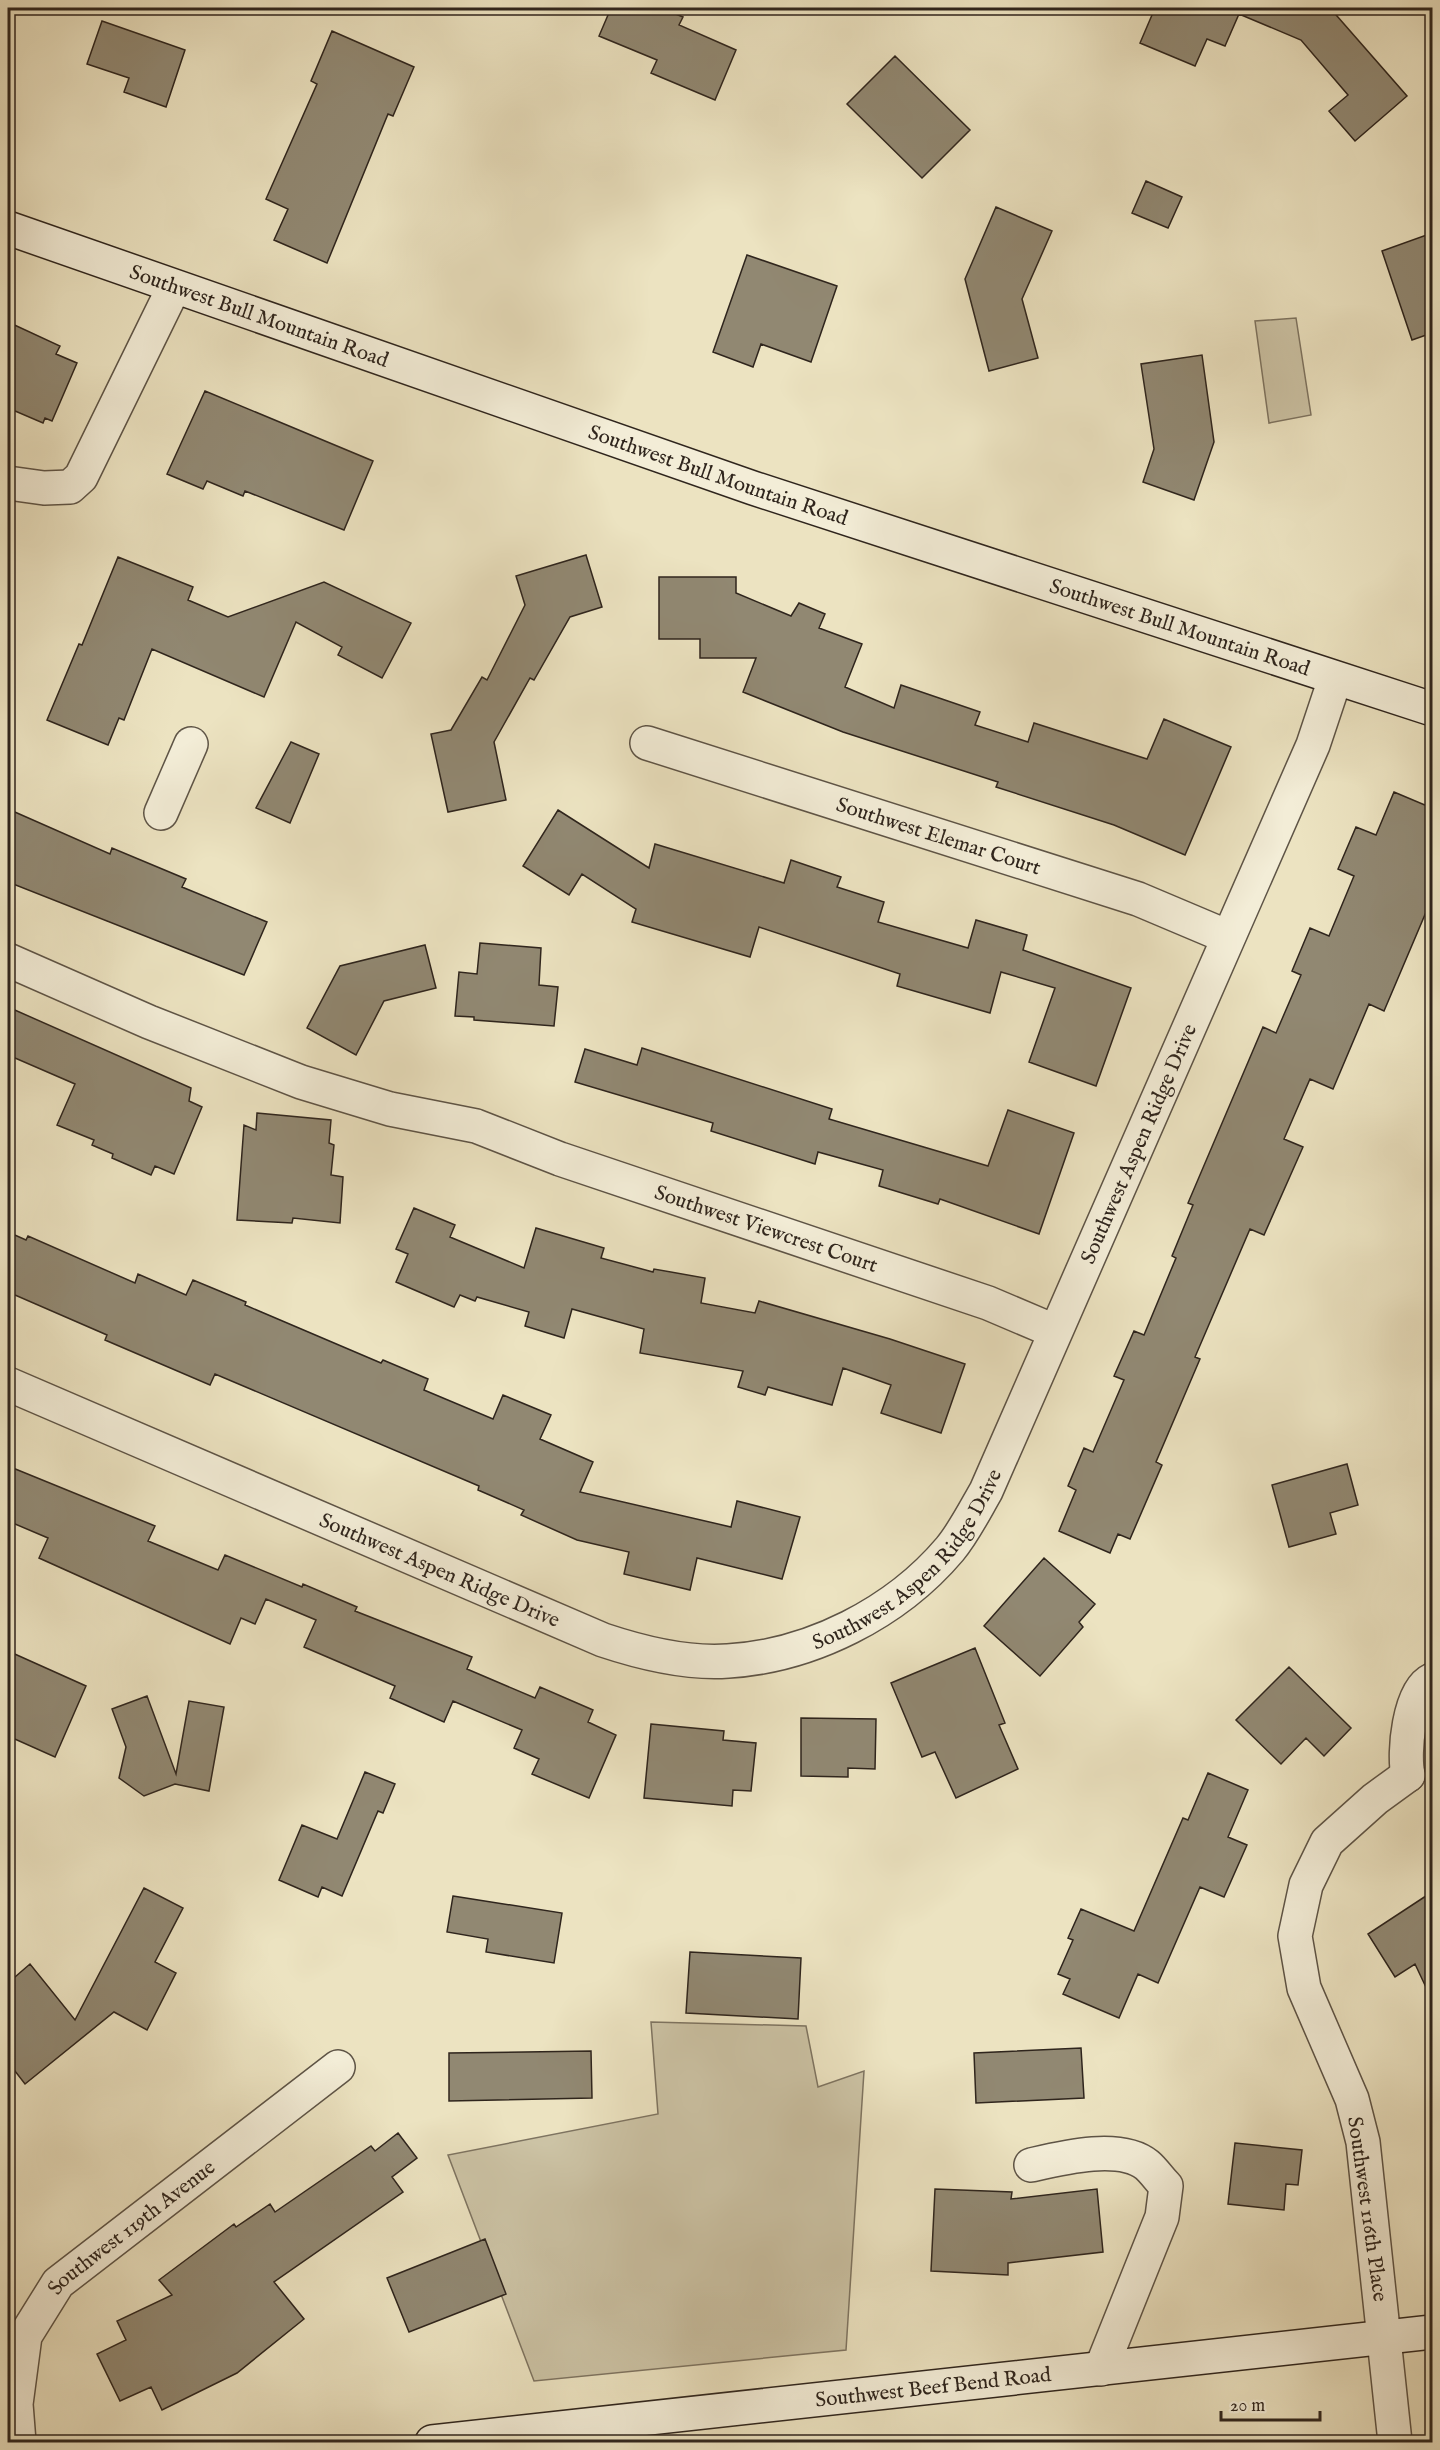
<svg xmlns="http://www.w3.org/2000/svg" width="1440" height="2450" viewBox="0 0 1440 2450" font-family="'IM FELL English',serif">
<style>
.green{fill:#ccc3a5;stroke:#7e7461;stroke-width:1.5}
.building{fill:#918872;stroke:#2f251d;stroke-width:1.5}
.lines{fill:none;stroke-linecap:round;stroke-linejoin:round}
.minor-casing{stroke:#5e5446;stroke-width:36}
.secondary-casing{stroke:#2f251d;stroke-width:36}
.minor{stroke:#f3edd7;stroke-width:33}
.secondary{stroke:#f3edd7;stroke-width:33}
.labels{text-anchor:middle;stroke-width:4.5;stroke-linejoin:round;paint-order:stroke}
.street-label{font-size:21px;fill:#2f251d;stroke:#f3edd7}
</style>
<rect width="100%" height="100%" fill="#ece3c1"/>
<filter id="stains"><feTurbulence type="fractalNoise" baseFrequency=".00333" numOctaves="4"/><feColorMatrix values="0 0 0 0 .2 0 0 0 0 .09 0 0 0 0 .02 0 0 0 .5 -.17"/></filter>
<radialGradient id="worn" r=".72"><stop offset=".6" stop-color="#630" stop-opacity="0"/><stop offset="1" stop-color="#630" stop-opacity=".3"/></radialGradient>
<path class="green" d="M 1296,318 L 1311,415 L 1269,423 L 1255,321 Z
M 651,2022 L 806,2026 L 818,2087 L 864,2071 L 846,2350 L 534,2381 L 448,2155 L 658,2114 Z"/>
<path class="building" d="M 611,8 L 661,8 L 683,17 L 679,25 L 736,50 L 715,100 L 651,73 L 657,60 L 599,36 Z
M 1155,8 L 1330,8 L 1407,96 L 1355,141 L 1329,111 L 1348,95 L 1301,40 L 1239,14 L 1225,46 L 1207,39 L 1195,66 L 1140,43 Z
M 102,21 L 185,50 L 166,107 L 124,92 L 129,78 L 87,64 Z
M 332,31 L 414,67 L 393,116 L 388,114 L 327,263 L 274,240 L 288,209 L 266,199 L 317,84 L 311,81 Z
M 895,56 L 970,130 L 922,178 L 847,104 Z
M 1146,181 L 1182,197 L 1168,228 L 1132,213 Z
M 996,207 L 1052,231 L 1022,299 L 1038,358 L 989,371 L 965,279 Z
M 1432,233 L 1432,333 L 1412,340 L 1382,251 Z
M 747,255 L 837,286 L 811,362 L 761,344 L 753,367 L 713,352 Z
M 8,322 L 60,346 L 56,354 L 77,363 L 52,421 L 45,418 L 43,423 L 8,408 Z
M 1202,355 L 1214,442 L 1194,500 L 1143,482 L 1154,449 L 1141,364 Z
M 205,391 L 373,461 L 344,530 L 245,491 L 243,496 L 207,481 L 203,489 L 167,474 Z
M 586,555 L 602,607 L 570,617 L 534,680 L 530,678 L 494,742 L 506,800 L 448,812 L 431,734 L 451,730 L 482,677 L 487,680 L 525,605 L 516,576 Z
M 118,557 L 193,587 L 188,600 L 228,617 L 324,582 L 411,623 L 382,678 L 338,655 L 342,647 L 296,622 L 264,697 L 152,649 L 124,720 L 119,718 L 108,745 L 47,720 L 79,644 L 82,645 Z
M 659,577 L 736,577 L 736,593 L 791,616 L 799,603 L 825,614 L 819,628 L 862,644 L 845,687 L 894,708 L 901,685 L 980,712 L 975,725 L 1028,742 L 1034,723 L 1147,759 L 1164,719 L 1231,747 L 1185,855 L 1114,825 L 996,787 L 998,782 L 843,732 L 743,692 L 756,658 L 700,658 L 700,639 L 659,639 Z
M 291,742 L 319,754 L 290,823 L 256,808 Z
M 1394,792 L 1432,808 L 1432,898 L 1384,1011 L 1369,1004 L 1333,1089 L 1310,1079 L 1284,1139 L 1303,1147 L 1264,1235 L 1250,1229 L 1195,1357 L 1200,1359 L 1156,1462 L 1162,1465 L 1130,1539 L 1118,1534 L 1110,1553 L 1059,1531 L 1076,1490 L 1068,1486 L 1084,1448 L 1093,1452 L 1099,1438 L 1124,1380 L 1114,1376 L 1134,1331 L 1144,1335 L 1176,1258 L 1172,1256 L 1193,1205 L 1188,1203 L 1263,1027 L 1276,1033 L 1301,975 L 1292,971 L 1310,928 L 1329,936 L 1354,876 L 1338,869 L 1356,827 L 1376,835 Z
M 8,809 L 110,854 L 112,848 L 186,879 L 182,887 L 267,922 L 244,975 L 8,882 Z
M 558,810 L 649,868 L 655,844 L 784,883 L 791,860 L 841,877 L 837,887 L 884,902 L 878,922 L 968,948 L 976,920 L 1027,935 L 1023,950 L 1131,988 L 1096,1086 L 1029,1062 L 1055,988 L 1001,972 L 990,1013 L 897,986 L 900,974 L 759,927 L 750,957 L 632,922 L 636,909 L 582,874 L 569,895 L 523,866 Z
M 480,943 L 541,948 L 539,985 L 558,987 L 554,1026 L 474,1020 L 474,1017 L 455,1016 L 459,972 L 477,974 Z
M 425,945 L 436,988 L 384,1001 L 356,1055 L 307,1028 L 340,966 Z
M 8,1007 L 191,1088 L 189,1101 L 202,1107 L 174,1174 L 155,1166 L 151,1175 L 112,1158 L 113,1154 L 92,1145 L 94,1140 L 57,1125 L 75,1084 L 8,1055 Z
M 642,1048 L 832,1109 L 829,1119 L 988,1166 L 1008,1110 L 1074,1133 L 1039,1234 L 940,1199 L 938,1204 L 879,1186 L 883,1170 L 818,1152 L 815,1164 L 711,1131 L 713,1123 L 575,1082 L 585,1049 L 637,1065 Z
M 257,1113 L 331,1120 L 329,1143 L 334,1145 L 331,1175 L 343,1177 L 340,1223 L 293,1218 L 292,1223 L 237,1220 L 244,1125 L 256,1130 Z
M 414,1208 L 455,1225 L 450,1237 L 524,1268 L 536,1228 L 604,1248 L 601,1258 L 653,1272 L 654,1269 L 705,1278 L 701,1303 L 755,1313 L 759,1301 L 890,1339 L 965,1364 L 941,1433 L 881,1413 L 891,1385 L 843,1368 L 832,1405 L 768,1387 L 765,1395 L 738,1387 L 743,1371 L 640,1353 L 644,1329 L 572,1309 L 564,1338 L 525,1326 L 529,1312 L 477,1297 L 475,1301 L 460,1295 L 454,1307 L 396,1282 L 408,1254 L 396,1249 Z
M 8,1232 L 26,1240 L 28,1236 L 135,1283 L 138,1274 L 186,1295 L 193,1280 L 246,1302 L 245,1305 L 381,1363 L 383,1360 L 428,1379 L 424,1390 L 493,1419 L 503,1395 L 551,1415 L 540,1439 L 593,1462 L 580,1492 L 731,1527 L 737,1501 L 800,1517 L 782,1579 L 697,1558 L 690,1590 L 624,1574 L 629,1552 L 577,1540 L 521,1515 L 524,1510 L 478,1490 L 479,1486 L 215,1374 L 210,1385 L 105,1340 L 107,1335 L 8,1292 Z
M 1347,1464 L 1358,1505 L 1330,1513 L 1336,1534 L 1289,1547 L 1272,1485 Z
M 8,1466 L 155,1526 L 148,1541 L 218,1570 L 225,1555 L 302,1587 L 303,1584 L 357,1607 L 355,1611 L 472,1657 L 467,1669 L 535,1698 L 540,1687 L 593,1710 L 588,1722 L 616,1735 L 589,1798 L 532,1774 L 539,1759 L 514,1748 L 522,1730 L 453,1701 L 444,1722 L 390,1698 L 395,1686 L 304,1647 L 316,1620 L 266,1599 L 255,1624 L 241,1618 L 230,1644 L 39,1558 L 48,1538 L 8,1521 Z
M 1044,1558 L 1095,1604 L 1079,1622 L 1083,1627 L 1040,1676 L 984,1626 Z
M 975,1648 L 1005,1723 L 999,1725 L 1018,1769 L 956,1798 L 935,1752 L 922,1757 L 891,1683 Z
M 8,1651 L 86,1686 L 55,1757 L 8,1736 Z
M 1289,1667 L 1351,1728 L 1324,1756 L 1306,1738 L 1281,1764 L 1236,1720 Z
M 147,1696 L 176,1774 L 189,1701 L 224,1707 L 209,1791 L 175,1784 L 144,1796 L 119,1778 L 126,1747 L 112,1709 Z
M 801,1718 L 876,1719 L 875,1769 L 848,1768 L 848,1777 L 801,1776 Z
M 651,1724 L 724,1731 L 723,1740 L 756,1743 L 751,1791 L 733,1790 L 732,1806 L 644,1798 Z
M 365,1772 L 395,1784 L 383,1813 L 378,1811 L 342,1896 L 322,1887 L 318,1897 L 279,1880 L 302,1825 L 337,1839 Z
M 1208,1773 L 1248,1790 L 1228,1837 L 1247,1845 L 1224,1897 L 1200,1887 L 1158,1983 L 1138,1974 L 1119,2018 L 1063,1994 L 1070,1979 L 1058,1974 L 1073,1940 L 1068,1938 L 1081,1909 L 1134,1931 L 1183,1818 L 1188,1820 Z
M 144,1888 L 183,1908 L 155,1962 L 176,1973 L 147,2030 L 114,2012 L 25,2084 L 8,2062 L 8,1983 L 30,1964 L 75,2020 Z
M 1432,1892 L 1432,2000 L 1415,1964 L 1395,1977 L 1368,1934 Z
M 453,1896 L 562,1913 L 554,1963 L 486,1952 L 488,1939 L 447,1932 Z
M 690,1952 L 801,1958 L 798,2019 L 686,2013 Z
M 1081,2048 L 1084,2098 L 976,2103 L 974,2053 Z
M 591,2051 L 592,2098 L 449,2101 L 449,2053 Z
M 398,2133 L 417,2158 L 392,2177 L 403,2192 L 274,2282 L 304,2319 L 237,2373 L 162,2410 L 151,2387 L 120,2401 L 97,2354 L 126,2340 L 117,2321 L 172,2295 L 159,2280 L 234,2224 L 236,2227 L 270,2204 L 275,2212 L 371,2146 L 375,2151 Z
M 1235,2143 L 1302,2150 L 1298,2185 L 1286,2184 L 1284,2210 L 1228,2204 Z
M 935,2189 L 1012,2192 L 1011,2199 L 1097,2189 L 1103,2252 L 1008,2263 L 1008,2275 L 931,2271 Z
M 485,2239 L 506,2294 L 409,2332 L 387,2278 Z"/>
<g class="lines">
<defs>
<g id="minor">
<path d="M 8,483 L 44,488 L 70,487 L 81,477 L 174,287"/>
<path id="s1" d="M 647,743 L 1138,899 L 1228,937"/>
<path d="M 161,813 L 191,744"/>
<path id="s2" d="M 8,960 L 149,1022 L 301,1082 L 390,1109 L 476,1126 L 560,1159 L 988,1303 L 1054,1331"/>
<path id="s3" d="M 8,1384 L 603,1640 C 642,1653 687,1664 728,1661 C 811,1656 896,1613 950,1549 C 964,1532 975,1510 986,1491 L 1313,745 L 1335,679"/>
<path d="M 1408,1775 C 1403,1753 1409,1691 1432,1680"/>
<path d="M 1031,2165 C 1061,2158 1120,2143 1147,2165 C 1154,2171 1159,2179 1166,2186 L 1162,2217 L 1101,2369"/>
<path id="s4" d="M 19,2442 L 16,2404 L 25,2336 L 58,2283 L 338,2067"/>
<path d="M 1395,2442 L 1363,2142 L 1352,2099 L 1304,1988 L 1295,1936 L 1306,1885 L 1327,1842 L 1375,1799 L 1408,1775"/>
</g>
<g id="secondary">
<path id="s5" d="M 8,228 L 753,488 L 1432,709"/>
<path id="s6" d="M 432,2442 L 1432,2332"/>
</g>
</defs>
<use href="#minor" class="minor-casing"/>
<use href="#secondary" class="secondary-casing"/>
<use href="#minor" class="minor"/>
<use href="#secondary" class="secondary"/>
</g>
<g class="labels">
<g class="street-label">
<text dy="7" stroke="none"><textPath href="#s5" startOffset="266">Southwest Bull Mountain Road</textPath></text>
<text dy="7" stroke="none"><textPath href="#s5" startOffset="752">Southwest Bull Mountain Road</textPath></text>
<text dy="7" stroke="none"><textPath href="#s5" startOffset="1238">Southwest Bull Mountain Road</textPath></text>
<text dy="7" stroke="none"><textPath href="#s1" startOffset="306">Southwest Elemar Court</textPath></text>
<text dy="7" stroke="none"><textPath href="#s3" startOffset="1478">Southwest Aspen Ridge Drive</textPath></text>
<text dy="7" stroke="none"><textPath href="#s2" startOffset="806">Southwest Viewcrest Court</textPath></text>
<text dy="7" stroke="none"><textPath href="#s3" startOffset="992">Southwest Aspen Ridge Drive</textPath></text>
<text dy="7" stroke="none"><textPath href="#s3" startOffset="470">Southwest Aspen Ridge Drive</textPath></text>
<text transform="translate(1368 2209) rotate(82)" y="7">Southwest 116th Place</text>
<text dy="7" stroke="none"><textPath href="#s4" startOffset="261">Southwest 119th Avenue</textPath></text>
<text dy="7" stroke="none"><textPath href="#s6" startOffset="504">Southwest Beef Bend Road</textPath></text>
</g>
</g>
<rect width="1440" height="2450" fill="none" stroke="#ece3c1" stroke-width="30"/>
<rect x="9" y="9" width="1422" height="2432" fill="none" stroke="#2f251d" stroke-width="3"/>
<rect x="15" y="15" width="1410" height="2420" fill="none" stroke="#2f251d" stroke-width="1.5"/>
<path d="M1221 2411v9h99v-9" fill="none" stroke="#2f251d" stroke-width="3"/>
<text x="1230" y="2411" font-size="18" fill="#2f251d" stroke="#f3edd7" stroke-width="4.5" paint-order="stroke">20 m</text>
<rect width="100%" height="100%" filter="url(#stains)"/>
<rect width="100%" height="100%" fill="url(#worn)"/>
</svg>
